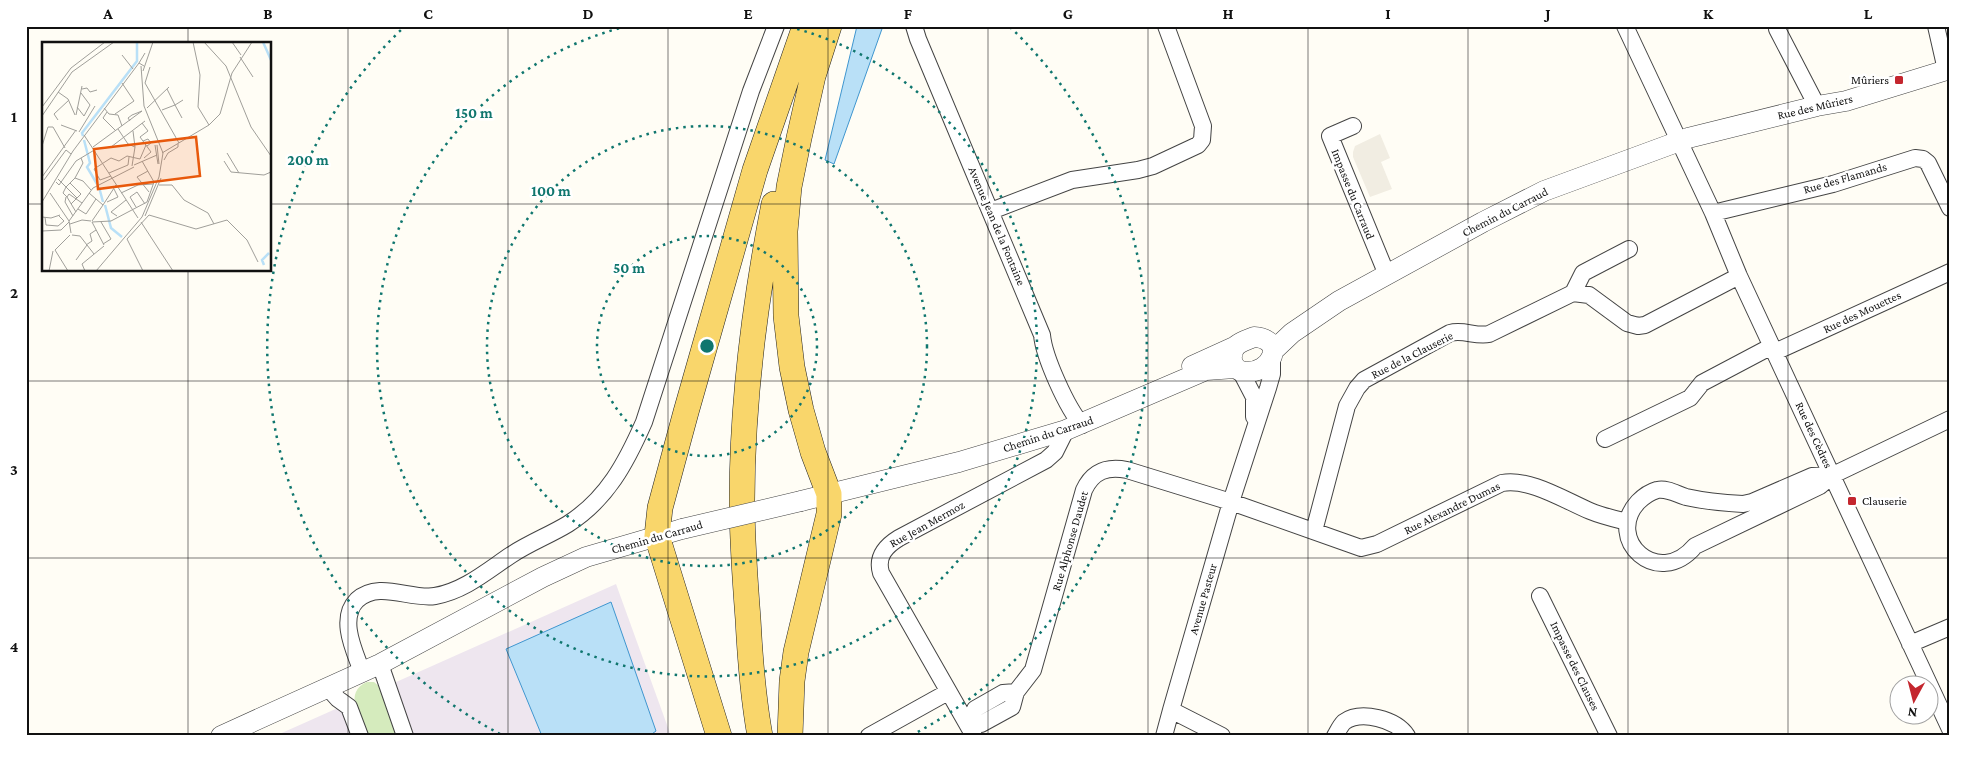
<svg xmlns="http://www.w3.org/2000/svg" width="1976" height="762" viewBox="0 0 1976 762" font-family="'Crimson Pro',serif">
<style>
.industrial{fill:#eee6ef}
.green{fill:#d5ebbd}
.plaza{fill:#f1ede2}
.water{fill:#b9e0f7;stroke:#3f96cf}
.lines{fill:none;stroke-linecap:round;stroke-linejoin:round}
.minor-casing{stroke:#444;stroke-width:18}
.tertiary-casing{stroke:#444;stroke-width:21}
.primary-casing{stroke:#222;stroke-width:26}
.minor{stroke:#fff;stroke-width:16}
.tertiary{stroke:#fff;stroke-width:20}
.primary{stroke:#f9d66b;stroke-width:25}
.tertiary-bridge-casing{stroke:#444;stroke-width:21;stroke-linecap:butt}
.tertiary-bridge{stroke:#fff;stroke-width:20}
.grid{fill:none;stroke:#111;stroke-width:1;stroke-opacity:0.55}
.ring{fill:none;stroke:#0f766e;stroke-width:2.5;stroke-dasharray:2.5 5}
.poi-dot{fill:#c4262e;stroke:#fff;stroke-width:2}
.labels{text-anchor:middle;stroke-width:5;stroke-linejoin:round;paint-order:stroke}
.poi-label{font-size:12px;fill:#111;stroke:#fff;text-anchor:end}
.street-label{font-size:12px;fill:#111;stroke:#fff}
.inset-river{fill:none;stroke:#b9e0f7;stroke-width:2.5}
.inset-road{fill:none;stroke:#a09f9a;stroke-width:1}
.view{fill:#e8590c;fill-opacity:0.15;stroke:#e8590c;stroke-width:2.5}
.inset-edge{fill:none;stroke:#111;stroke-width:2.5}
.centre{fill:#0f766e;stroke:#fff;stroke-width:2.5}
.ring-label{font-size:15px;text-anchor:middle;font-weight:bold;fill:#0f766e;stroke:#fff;stroke-width:5;stroke-linejoin:round;paint-order:stroke}
.neatline{fill:none;stroke:#111;stroke-width:2}
.grid-label{font-size:16px;text-anchor:middle;font-weight:bold;fill:#111}
</style>
<rect width="100%" height="100%" fill="#fffdf5"/>
<path class="industrial" d="M 616,584 L 671,736 L 275,736 Z"/>
<path class="green" d="M 367,682 L 374,682 L 380,687 L 397,736 L 366,736 C 360,718 343,692 367,682 Z"/>
<path class="plaza" d="M 1380,134 L 1390,158 L 1381,162 L 1392,189 L 1370,197 L 1353,157 L 1353,152 L 1355,146 Z"/>
<path class="water" d="M 857,26 L 883,26 L 834,164 L 825,160 Z
M 611,602 L 656,731 L 649,736 L 542,736 L 506,649 Z"/>
<g class="lines">
<defs>
<path id="minor" d="M 914,26 L 918,39 L 1042,335 C 1044,357 1067,408 1082,425
M 1625,26 L 1713,213 L 1739,276 L 1950,729
M 1936,26 L 1946,70
M 1777,29 L 1817,106
M 1353,126 L 1330,136 L 1387,275
M 991,211 L 1072,180 L 1138,170 L 1153,166 L 1198,145 L 1202,140 L 1203,126 L 1166,26
M 1713,213 L 1833,184 L 1915,158 L 1923,159 L 1928,163 L 1950,208
M 1573,293 L 1583,273 L 1629,249
M 1775,352 L 1950,272
M 1241,372 L 1254,397 L 1254,417
M 1605,439 L 1690,398 L 1702,383 L 1772,346
M 1833,475 L 1812,476 L 1752,502 L 1743,504 C 1725,503 1704,501 1686,497 C 1676,494 1668,488 1657,490 C 1650,492 1643,497 1638,502 C 1604,539 1658,590 1695,546 L 1820,486 L 1833,475 L 1950,419
M 1314,531 L 1347,406 L 1357,388 L 1364,380 L 1450,333 C 1463,329 1476,337 1489,334 L 1573,293 L 1589,295 L 1627,323 L 1638,326 L 1645,325 L 1739,276
M 1540,596 L 1609,736
M 1910,644 L 1950,627
M 380,664 L 405,736
M 362,672 C 355,652 338,619 357,600 C 379,580 410,600 435,596 C 464,591 487,571 511,555 C 529,543 550,535 568,524 C 607,499 626,463 644,422 L 751,91 L 776,26
M 328,688 L 338,699 L 349,707 L 360,736
M 970,722 L 975,709 L 1003,693 L 1016,692
M 967,723 L 970,722 L 981,724 L 1012,707 L 1016,692 L 1033,670 L 1084,490 C 1093,471 1107,466 1127,470 L 1231,502 L 1361,548 L 1377,544 L 1502,483 C 1530,478 1564,500 1590,511 C 1602,516 1615,519 1627,522
M 869,736 L 948,692
M 974,736 L 881,573 C 876,556 886,546 899,538 L 1046,460 L 1055,452 L 1066,430
M 1164,736 L 1171,710
M 1222,736 L 1171,710 L 1231,502 L 1268,388 L 1272,374 L 1272,359
M 1335,736 C 1338,731 1340,726 1344,722 C 1361,710 1396,719 1407,736"/>
<path id="tertiary" d="M 1254,337 C 1287,339 1272,374 1245,372 C 1231,371 1228,354 1237,345 C 1242,341 1249,339 1254,337 Z
M 1274,350 L 1292,333 L 1339,301 L 1483,222 L 1544,191 L 1688,138 L 1817,106 L 1846,101 L 1950,69
M 1192,366 L 1236,346
M 801,501 L 959,462 L 1066,430 L 1206,370 L 1235,368
M 221,736 L 380,664 L 543,577 L 586,557 L 682,529"/>
<path id="primary" d="M 719,736 L 657,536 L 660,508 L 686,412 L 755,170 L 805,26
M 760,736 C 753,697 750,658 748,619 C 745,580 742,540 742,501 C 742,402 755,301 774,204
M 790,736 L 792,681 L 796,652 L 829,514 L 829,494 L 813,452 L 801,410 L 792,367 L 786,316 L 785,231 L 789,187 L 799,138 L 813,76 L 829,26"/>
</defs>
<use href="#minor" class="minor-casing"/>
<use href="#tertiary" class="tertiary-casing"/>
<use href="#primary" class="primary-casing"/>
<use href="#minor" class="minor"/>
<use href="#tertiary" class="tertiary"/>
<use href="#primary" class="primary"/>
<defs>
<path id="tertiary-bridge" d="M 682,529 L 801,501"/>
</defs>
<use href="#tertiary-bridge" class="tertiary-bridge-casing"/>
<use href="#tertiary-bridge" class="tertiary-bridge"/>
</g>
<path class="grid" d="M 188,26 L 188,44M 348,26 L 348,736M 508,26 L 508,736M 668,26 L 668,736M 828,26 L 828,736M 988,26 L 988,736M 1148,26 L 1148,736M 1308,26 L 1308,736M 1468,26 L 1468,736M 1628,26 L 1628,736M 1788,26 L 1788,736M 26,204 L 44,204M 270,204 L 1950,204M 188,270 L 188,736M 26,381 L 1950,381M 26,558 L 1950,558"/>
<g class="ring">
<circle cx="707" cy="346" r="110"/>
<circle cx="707" cy="346" r="220"/>
<path d="M790 27A330 330 0 1 1 624 27"/>
<path d="M500 734A440 440 0 0 1 404 27M1010 27A440 440 0 0 1 914 734"/>
</g>
<g class="poi-dot">
<rect x="1894" y="75" width="10" height="10" rx="2.5"/>
<rect x="1847" y="496" width="10" height="10" rx="2.5"/>
</g>
<g class="labels">
<g class="poi-label">
<text x="1889" y="84">Mûriers</text>
<text x="1862" y="505" text-anchor="start">Clauserie</text>
</g>
<g class="street-label">
<text transform="translate(1815 107) rotate(-13)" y="4">Rue des Mûriers</text>
<text transform="translate(1845 178) rotate(-16)" y="4">Rue des Flamands</text>
<text transform="translate(1353 194) rotate(68)" y="4">Impasse du Carraud</text>
<text transform="translate(1505 212) rotate(-27)" y="4">Chemin du Carraud</text>
<text transform="translate(997 226) rotate(67)" y="4">Avenue Jean de la Fontaine</text>
<text transform="translate(1862 312) rotate(-25)" y="4">Rue des Mouettes</text>
<text transform="translate(1412 355) rotate(-27)" y="4">Rue de la Clauserie</text>
<text transform="translate(1048 434) rotate(-18)" y="4">Chemin du Carraud</text>
<text transform="translate(1814 435) rotate(65)" y="4">Rue des Cèdres</text>
<text transform="translate(1452 508) rotate(-26)" y="4">Rue Alexandre Dumas</text>
<text transform="translate(927 524) rotate(-29)" y="4">Rue Jean Mermoz</text>
<text transform="translate(657 537) rotate(-16)" y="4">Chemin du Carraud</text>
<text transform="translate(1070 541) rotate(-74)" y="4">Rue Alphonse Daudet</text>
<text transform="translate(1203 599) rotate(-74)" y="4">Avenue Pasteur</text>
<text transform="translate(1575 666) rotate(64)" y="4">Impasse des Clauses</text>
</g>
</g>
<g transform="translate(42 42)">
<rect width="229" height="229" fill="#fffdf5"/>
<path class="inset-river" d="M 221,0 L 229,18M 41,94 L 40,91 L 95,19 L 95,0M 42,98 L 48,121 L 45,125 L 55,142M 57,145 L 61,160M 63,163 L 69,186 L 80,195M 222,223 L 220,218 L 227,211"/>
<path class="inset-road" d="M 151,0 L 158,33 L 156,65 L 167,83M 162,0 L 184,24 L 209,85 L 229,114M 190,0 L 199,13M 80,13 L 91,27M 198,15 L 211,35M 102,24 L 97,21 L 103,11M 108,25 L 103,41 L 137,101M 101,29 L 111,0M 40,47 L 45,46 L 48,50 L 55,48M 16,50 L 26,57 L 33,73M 0,65 L 29,26 L 63,0M 35,65 L 42,74 L 48,63 L 39,51M 62,66 L 67,72 L 76,73 L 80,84M 105,66 L 127,45M 120,68 L 133,63 L 125,47M 65,70 L 61,76 L 74,89M 73,72 L 92,59 L 80,41M 34,73 L 40,44M 0,74 L 30,30 L 72,0M 140,76 L 133,63 L 141,58M 16,78 L 12,72 L 27,58M 88,79 L 86,76 L 90,73 L 100,69M 100,81 L 106,89 L 98,95 L 109,110 L 102,116M 19,83 L 35,89M 11,85 L 23,106M 76,87 L 86,102 L 93,105 L 90,124M 91,89 L 93,105M 37,90 L 53,64M 42,93 L 96,176M 101,99 L 106,97 L 109,101 L 105,104M 113,103 L 116,122M 115,103 L 117,122M 0,104 L 6,85 L 11,85M 51,105 L 100,69M 120,111 L 167,83 L 178,72 L 190,31 L 210,0M 185,111 L 197,131M 39,116 L 41,121 L 33,136 L 41,139 L 49,148M 122,118 L 126,111 L 136,105 L 136,102M 182,119 L 189,130 L 222,133 L 229,130M 92,123 L 115,113M 106,129 L 95,135 L 107,150M 67,131 L 86,123 L 87,115M 69,134 L 58,138 L 52,127 L 69,116 L 77,119 L 85,114 L 98,117 L 104,103M 0,135 L 34,88M 16,137 L 24,145 L 33,136M 2,138 L 24,108 L 29,112M 14,140 L 17,143 L 34,119 L 54,107 L 69,105 L 103,79M 28,141 L 39,152 L 29,162M 117,143 L 130,143 L 142,158 L 166,171 L 172,182M 8,151 L 27,179 L 29,191M 47,151 L 61,163M 79,151 L 96,143 L 111,142M 24,155 L 23,160 L 31,174M 25,155 L 21,151 L 24,145 L 35,156M 25,155 L 27,152 L 40,161M 25,155 L 34,170M 0,160 L 31,109 L 97,21M 65,160 L 76,155 L 72,147M 61,163 L 74,143M 94,165 L 88,155 L 95,150 L 103,162M 36,167 L 44,172 L 54,157M 75,174 L 69,170 L 84,158M 103,174 L 119,136M 0,175 L 9,176 L 18,173M 3,175 L 4,183 L 16,184 L 22,179 L 17,174M 27,179 L 51,146 L 92,125M 50,179 L 61,163M 50,180 L 69,179 L 105,160 L 112,140 L 100,119M 50,180 L 62,203M 59,180 L 69,197 L 61,202M 99,180 L 131,229M 28,182 L 40,178 L 49,179M 0,189 L 19,188 L 27,180M 30,193 L 38,194 L 52,212M 44,203 L 50,199 L 48,192 L 54,188M 13,208 L 26,229M 13,208 L 28,193M 34,218 L 45,203M 7,229 L 11,209M 43,229 L 40,222 L 62,204M 54,229 L 100,175 L 117,135 L 121,111 L 102,64 L 99,24M 101,229 L 85,197 L 107,173 L 154,187 L 185,178 L 205,198 L 216,220"/>
<path class="view" d="M 154,95 L 158,134 L 56,147 L 52,107 Z"/>
<rect width="229" height="229" class="inset-edge"/>
</g>
<circle cx="707" cy="346" r="8" class="centre"/>
<g class="ring-label">
<text x="474" y="118">150 m</text>
<text x="308" y="165">200 m</text>
<text x="551" y="196">100 m</text>
<text x="629" y="273">50 m</text>
</g>
<rect width="1976" height="762" fill="none" stroke="#ffffff" stroke-width="55"/>
<g transform="translate(1914 700) rotate(187)"><circle r="24" fill="#ffffff" stroke="#a0a0a0"/>
<path d="M0-4L9 19L0 12L-9 19Z" fill="#c4262e"/>
<text y="-8" font-size="14" font-weight="bold" text-anchor="middle" fill="#111111">N</text>
</g>
<rect x="28" y="28" width="1920" height="706" class="neatline"/>
<g class="grid-label">
<text x="108" y="19">A</text>
<text x="268" y="19">B</text>
<text x="428" y="19">C</text>
<text x="588" y="19">D</text>
<text x="748" y="19">E</text>
<text x="908" y="19">F</text>
<text x="1068" y="19">G</text>
<text x="1228" y="19">H</text>
<text x="1388" y="19">I</text>
<text x="1548" y="19">J</text>
<text x="1708" y="19">K</text>
<text x="1868" y="19">L</text>
<text x="14" y="122">1</text>
<text x="14" y="298">2</text>
<text x="14" y="475">3</text>
<text x="14" y="652">4</text>
</g>
</svg>
